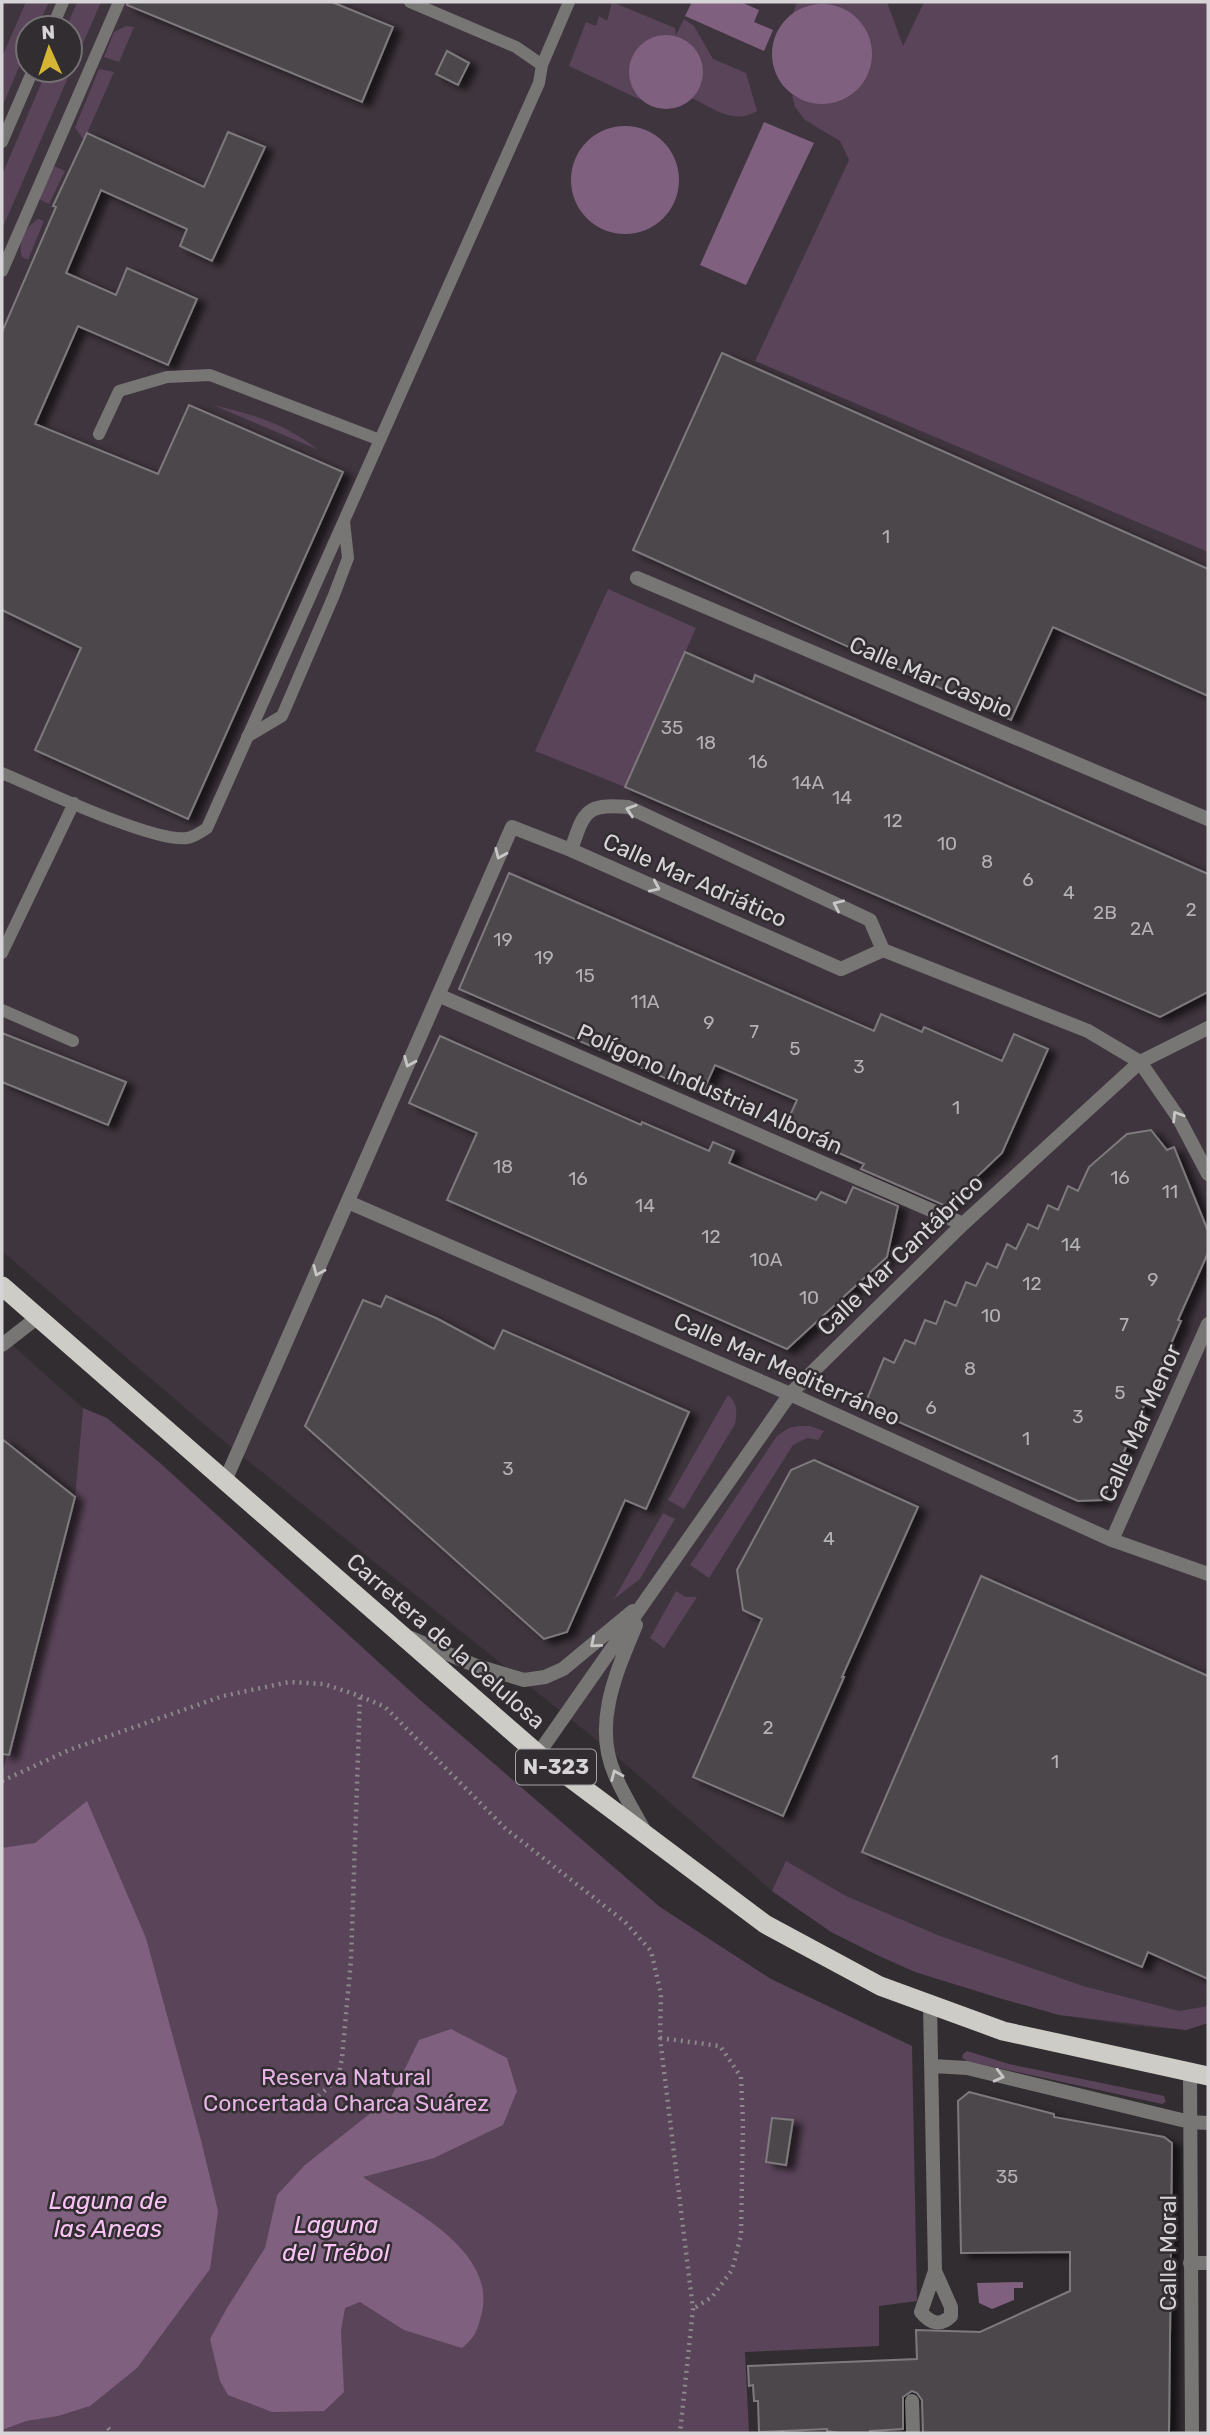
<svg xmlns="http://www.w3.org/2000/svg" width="1210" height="2435" viewBox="0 0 1210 2435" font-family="Rubik,sans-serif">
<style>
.built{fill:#3f353e;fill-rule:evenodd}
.green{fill:#5a4459}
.water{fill:#80607f}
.building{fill:#4c474b;stroke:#7e797d;stroke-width:2;filter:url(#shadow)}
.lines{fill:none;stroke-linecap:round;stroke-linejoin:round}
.path{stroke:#8b878a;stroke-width:4.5;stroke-dasharray:2 5;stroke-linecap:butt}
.service{stroke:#777674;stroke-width:12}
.pedestrian{stroke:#777674;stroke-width:14}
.minor{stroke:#777674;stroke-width:14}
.trunk{stroke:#ceccc6;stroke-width:19}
.oneway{stroke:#c8c6c7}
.labels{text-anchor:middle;stroke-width:5;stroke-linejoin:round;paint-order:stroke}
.number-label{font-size:19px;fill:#b4b1b3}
.shield{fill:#322d31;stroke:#a5a2a4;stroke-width:2}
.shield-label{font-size:21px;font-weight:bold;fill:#d6d4d6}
.street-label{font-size:23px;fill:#d6d4d6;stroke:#322d31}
.park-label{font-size:23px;fill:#e7b2e5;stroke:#322d31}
.water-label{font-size:24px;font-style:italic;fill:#f9c3f6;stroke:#322d31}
</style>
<defs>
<filter id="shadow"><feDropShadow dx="8" dy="4.5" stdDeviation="3.5" flood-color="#0009"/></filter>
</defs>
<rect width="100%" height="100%" fill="#322d31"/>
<path class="built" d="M 2,2 L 924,2 L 755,361 L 1208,552 L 1208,2023 L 1186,2030 L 1133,2026 L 1059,2015 L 915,1972 L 831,1932 L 772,1891 L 608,1749 L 232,1448 L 2,1251 ZM 28,28 L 70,28 L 70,70 L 28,70 Z
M 2,1336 L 83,1408 L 75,1497 L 4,1774 Z"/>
<path class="green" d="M 26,2 L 49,2 L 37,28 L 28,28 L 28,46 L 2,107 L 2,57 Z
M 77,2 L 101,2 L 2,229 L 2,175 L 47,70 L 70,70 L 70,28 L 66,28 Z
M 612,2 L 675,28 L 676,35 L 684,19 L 694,26 L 713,59 L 746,73 L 757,111 C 734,125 714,109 692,98 L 696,94 L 633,90 L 641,100 L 569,66 L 586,22 L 596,26 L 599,16 L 607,21 Z
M 797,2 L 887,2 L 903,46 L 924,2 L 1208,2 L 1208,552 L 755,361 L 849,160 L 840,141 L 805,120 L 795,107 L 792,95 C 810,104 822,105 841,101 L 871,46 L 865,30 L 855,17 L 808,6 L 793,13 Z
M 126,26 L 134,27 L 119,62 L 104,57 L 114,32 Z
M 99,69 L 114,72 L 84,140 L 75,128 Z
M 54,166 L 65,171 L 49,204 L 39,199 Z
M 38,219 L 44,221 L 28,260 L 22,257 C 17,243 26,226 38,219 Z
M 213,405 C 258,416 281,422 319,450 Z
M 608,589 L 696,628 L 625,787 L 535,751 Z
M 728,1395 C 738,1403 737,1412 735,1424 L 684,1509 L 668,1500 Z
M 83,1408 L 107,1418 L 160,1463 L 419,1699 L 660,1907 L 771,1979 L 912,2046 L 917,2301 L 879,2306 L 879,2346 L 745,2352 L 749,2433 L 2,2433 L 2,1774 L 75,1497 Z
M 799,1426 L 810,1426 L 824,1431 L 818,1440 L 807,1438 L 793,1445 L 709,1578 L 690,1565 L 777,1436 L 789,1428 Z
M 663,1513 L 675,1519 L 640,1579 L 614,1599 Z
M 676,1591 L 685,1597 L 697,1597 L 664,1648 L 650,1638 Z
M 786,1861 L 846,1896 L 940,1936 L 1083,1986 L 1179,2011 L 1208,2006 L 1208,2023 L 1186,2030 L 1059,2015 L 999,1998 L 915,1972 L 877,1955 L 831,1932 L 772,1891 Z
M 967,2051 L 1009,2064 L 1160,2095 L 1164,2096 L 1166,2102 L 1162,2104 L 967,2061 L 962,2058 L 963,2054 Z"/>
<path class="water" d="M 692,2 L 741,2 L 759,10 L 754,22 L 773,30 L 764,51 L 685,16 Z
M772 54a50 50 0 1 1 100 0a50 50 0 1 1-100 0Z
M629 72a37 37 0 1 1 74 0a37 37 0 1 1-74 0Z
M 764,122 L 814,143 L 746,285 L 700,265 Z
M571 180a54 54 0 1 1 108 0a54 54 0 1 1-108 0Z
M 87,1801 L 146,1938 L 201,2140 L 218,2211 L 210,2269 L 137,2368 L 90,2406 L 58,2416 L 26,2421 L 2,2430 L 2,1848 L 35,1843 Z
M 451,2029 L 507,2058 L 517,2091 L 503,2125 L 434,2158 L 363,2177 C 405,2207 496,2248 482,2312 C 477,2331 477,2335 462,2348 L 404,2330 L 360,2302 L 345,2308 L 341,2331 L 344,2392 L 324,2411 L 272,2412 L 228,2395 L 220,2381 L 210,2339 L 227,2308 L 265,2248 L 277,2195 L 305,2165 L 391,2097 L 419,2040 Z
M 1023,2282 L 1023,2288 L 1014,2288 L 1014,2300 L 992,2309 L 979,2303 L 977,2283 Z"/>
<path class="building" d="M 128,2 L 332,2 L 393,27 L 362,102 L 127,5 Z
M 447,51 L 469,63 L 458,85 L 436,74 Z
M 228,132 L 265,147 L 212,261 L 180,246 L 187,229 L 101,190 L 66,273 L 116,295 L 127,268 L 197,299 L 168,365 L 78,326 L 35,424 L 158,474 L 189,405 L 343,472 L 188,819 L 35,750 L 81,648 L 2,610 L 2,332 L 56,207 L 53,206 L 87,133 L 204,187 Z
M 722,353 L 1208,569 L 1208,696 L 1053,627 L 1011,720 L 633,550 Z
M 685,652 L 753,682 L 755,675 L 1208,874 L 1208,992 L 1160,1017 L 625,787 Z
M 509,873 L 874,1031 L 881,1014 L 922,1032 L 924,1027 L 1002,1061 L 1014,1034 L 1048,1049 L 1002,1153 L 946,1206 L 861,1169 L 864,1164 L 784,1129 L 797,1100 L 715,1065 L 702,1094 L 459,989 Z
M 2,1033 L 126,1082 L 108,1125 L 2,1082 Z
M 440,1036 L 641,1125 L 642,1122 L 709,1151 L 713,1142 L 734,1151 L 729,1163 L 816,1200 L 821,1192 L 846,1203 L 853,1187 L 898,1206 L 887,1257 L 787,1349 L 447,1200 L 477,1133 L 409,1103 Z
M 1151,1130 L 1167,1150 L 1174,1147 L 1208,1231 L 1208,1253 L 1178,1320 L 1181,1321 L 1103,1500 L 1078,1501 L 876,1412 L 865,1404 L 884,1358 L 894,1363 L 905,1340 L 915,1344 L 925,1320 L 936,1324 L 945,1301 L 956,1306 L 966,1282 L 976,1286 L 987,1263 L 997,1268 L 1007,1244 L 1016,1249 L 1028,1224 L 1038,1229 L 1048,1205 L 1058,1210 L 1068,1186 L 1078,1191 L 1089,1167 L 1127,1134 Z
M 386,1296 L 438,1319 L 494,1349 L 503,1330 L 689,1412 L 646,1509 L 625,1500 L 567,1632 L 544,1639 L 305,1426 L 363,1300 L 381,1307 Z
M 2,1439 L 75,1497 L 9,1755 L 2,1754 Z
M 814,1460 L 918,1507 L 842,1677 L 844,1677 L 783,1816 L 693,1777 L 762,1619 L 743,1610 L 737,1570 L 791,1470 Z
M 981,1576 L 1208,1676 L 1208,1979 L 1148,1952 L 1142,1967 L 862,1852 Z
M 969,2092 L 1054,2114 L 1054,2117 L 1164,2137 L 1172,2143 L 1169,2433 L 923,2433 L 922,2400 L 917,2393 L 912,2391 L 903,2397 L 903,2429 L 870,2431 L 870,2433 L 839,2433 L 827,2431 L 827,2429 L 759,2432 L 758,2401 L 754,2401 L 753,2385 L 749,2386 L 748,2366 L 917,2359 L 916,2330 L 980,2332 L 1070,2291 L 1070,2252 L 961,2253 L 958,2101 Z
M 772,2118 L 793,2120 L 786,2165 L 766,2162 Z"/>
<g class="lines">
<path class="path" d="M 2,1781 L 69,1750 L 223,1696 L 289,1682 L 324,1684 L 360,1696 L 385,1707 L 506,1829 L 625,1922 L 651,1951 L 661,1994 L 660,2038 L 693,2309 L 680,2433
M 660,2038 L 720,2046 L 741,2077 L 743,2123 L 741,2235 L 732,2270 L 712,2297 L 693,2309
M 308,2105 L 338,2079 L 342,2058 L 351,1960 L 360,1696
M 108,2428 L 112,2433
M 782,2431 L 782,2433"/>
<path class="service" d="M 410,2 L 516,47 L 542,65
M 52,28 L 63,2
M 2,142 L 33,70
M 2,271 L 119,2
M 99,434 L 119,391 L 167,377 L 210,375 L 380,440
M 247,737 L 282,716 L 334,595 L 348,558 L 344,522
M 2,773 C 38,788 154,843 187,838 C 194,837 201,832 207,828 L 539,83 L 542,65 L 569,2
M 2,953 L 74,803
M 2,1010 L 73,1041"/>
<path class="pedestrian" d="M 1190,2263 L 1208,2263"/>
<path class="minor" d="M 637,578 L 1208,819
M 571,850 C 584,812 585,803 628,807 L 870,920 L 883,950 L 1088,1031 L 1140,1062 L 1178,1117 L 1208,1174
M 438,995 L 963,1224
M 348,1202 L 790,1394 L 1112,1540 L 1208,1574
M 2,1345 L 38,1317
M 225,1481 L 512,827 L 571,850 L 841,969 L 883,950
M 1112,1540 L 1208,1324
M 636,1625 C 617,1671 592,1724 615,1775 C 623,1794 635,1813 645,1832
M 411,1638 L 474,1665 L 524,1680 L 545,1677 L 563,1669 L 633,1611
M 538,1754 L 790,1394 L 963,1224 L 1140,1062 L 1208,1028
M 930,2004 L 935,2271 L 921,2312 C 930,2323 940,2327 951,2316 L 951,2307 L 935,2271
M 932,2066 L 967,2068 L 1190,2122 L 1208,2123
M 1190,2073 L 1192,2433
M 912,2401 L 913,2433"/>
<path class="trunk" d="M 2,1286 L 538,1754 L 765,1924 L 880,1986 L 1003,2031 L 1208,2076"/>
</g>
<defs><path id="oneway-chevron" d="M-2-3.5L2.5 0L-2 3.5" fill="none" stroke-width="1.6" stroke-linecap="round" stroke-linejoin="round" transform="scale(1.75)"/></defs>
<g class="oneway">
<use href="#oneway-chevron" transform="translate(631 810) rotate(-162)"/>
<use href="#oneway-chevron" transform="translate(500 854) rotate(114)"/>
<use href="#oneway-chevron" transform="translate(655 887) rotate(24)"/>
<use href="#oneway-chevron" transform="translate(838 905) rotate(-155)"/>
<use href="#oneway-chevron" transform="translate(409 1062) rotate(113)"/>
<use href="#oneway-chevron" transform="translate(1177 1116) rotate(-122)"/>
<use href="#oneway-chevron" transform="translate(318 1271) rotate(114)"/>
<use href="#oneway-chevron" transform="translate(595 1643) rotate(140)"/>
<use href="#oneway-chevron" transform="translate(616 1775) rotate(-113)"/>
<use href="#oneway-chevron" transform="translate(999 2076) rotate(14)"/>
</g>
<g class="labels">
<g class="number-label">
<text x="886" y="543">1</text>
<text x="672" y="734">35</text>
<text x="706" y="749">18</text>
<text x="758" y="768">16</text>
<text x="808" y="789">14A</text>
<text x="842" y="804">14</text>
<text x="893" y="827">12</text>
<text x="947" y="850">10</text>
<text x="987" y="868">8</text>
<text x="1028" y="886">6</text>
<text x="1069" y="899">4</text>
<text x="1191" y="916">2</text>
<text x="1105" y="919">2B</text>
<text x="1142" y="935">2A</text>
<text x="503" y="946">19</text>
<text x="544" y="964">19</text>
<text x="585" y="982">15</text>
<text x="645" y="1008">11A</text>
<text x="709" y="1029">9</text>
<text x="754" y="1038">7</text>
<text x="795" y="1055">5</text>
<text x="859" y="1073">3</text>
<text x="956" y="1114">1</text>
<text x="503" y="1173">18</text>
<text x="1120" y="1184">16</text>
<text x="578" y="1185">16</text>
<text x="1170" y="1198">11</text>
<text x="645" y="1212">14</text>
<text x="711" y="1243">12</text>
<text x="1071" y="1251">14</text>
<text x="766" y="1266">10A</text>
<text x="1153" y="1286">9</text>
<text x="1032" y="1290">12</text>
<text x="809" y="1304">10</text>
<text x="991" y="1322">10</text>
<text x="1124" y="1331">7</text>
<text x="970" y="1375">8</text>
<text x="1120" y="1399">5</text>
<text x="931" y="1414">6</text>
<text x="1078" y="1423">3</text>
<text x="1026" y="1445">1</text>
<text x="508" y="1475">3</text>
<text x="829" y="1545">4</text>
<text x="768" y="1734">2</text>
<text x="1055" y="1768">1</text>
<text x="1007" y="2183">35</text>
</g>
<rect class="shield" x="516" y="1749.5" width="80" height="35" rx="5"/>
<g class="shield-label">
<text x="556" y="1774">N-323</text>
</g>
<g class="street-label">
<text transform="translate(931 677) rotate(23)" y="8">Calle Mar Caspio</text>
<text transform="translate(695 880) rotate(24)" y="8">Calle Mar Adriático</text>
<text transform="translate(710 1089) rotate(24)" y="8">Polígono Industrial Alborán</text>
<text transform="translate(900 1255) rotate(-44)" y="8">Calle Mar Cantábrico</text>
<text transform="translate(787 1369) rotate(24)" y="8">Calle Mar Mediterráneo</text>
<text transform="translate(1140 1423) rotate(-66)" y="8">Calle Mar Menor</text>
<text transform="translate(446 1641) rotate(41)" y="8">Carretera de la Celulosa</text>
<text transform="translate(1168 2253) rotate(-90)" y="8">Calle Moral</text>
</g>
<g class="park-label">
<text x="346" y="2085">Reserva Natural<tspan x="346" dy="26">Concertada Charca Suárez</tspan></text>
</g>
<g class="water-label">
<text x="108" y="2209">Laguna de<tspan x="108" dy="28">las Aneas</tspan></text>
<text x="336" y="2233">Laguna<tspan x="336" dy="28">del Trébol</tspan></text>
</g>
</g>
<rect width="1210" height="2435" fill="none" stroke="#d6d4d6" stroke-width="7"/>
<g transform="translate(49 49) rotate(357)"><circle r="33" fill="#322d31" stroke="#747073" stroke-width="2"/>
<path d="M0-5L12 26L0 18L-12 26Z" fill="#d5b534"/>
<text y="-10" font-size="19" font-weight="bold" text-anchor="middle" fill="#d6d4d6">N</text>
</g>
</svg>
